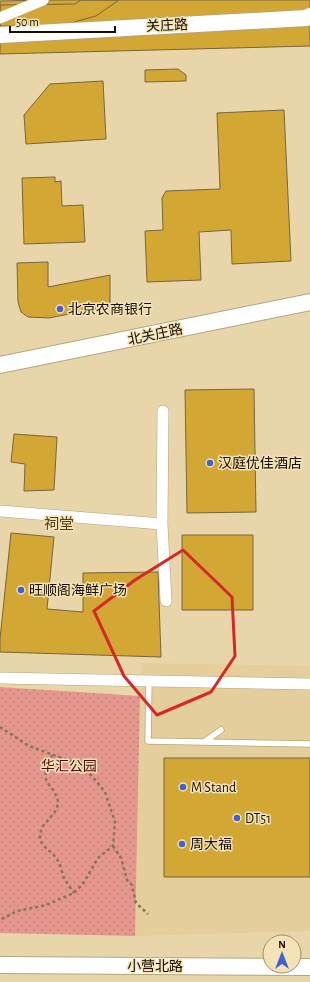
<svg xmlns="http://www.w3.org/2000/svg" width="310" height="982" viewBox="0 0 310 982" font-family="'Alegreya Sans','Noto Sans SC',sans-serif">
<style>
.built{fill:#e4ce9b}
.grass{fill:url(#grass-dots)}
.building{fill:#d2a734;stroke:#77653e}
.lines{fill:none;stroke-linecap:round;stroke-linejoin:round}
.lane-casing{stroke:#b6a47a;stroke-width:7}
.street-casing{stroke:#b6a47a;stroke-width:12}
.secondary-casing{stroke:#b6a47a;stroke-width:18}
.path{stroke:#84765a;stroke-width:2.5;stroke-dasharray:3 3;stroke-linecap:butt}
.lane{stroke:#fff;stroke-width:5.5}
.street{stroke:#fff;stroke-width:11}
.secondary{stroke:#fff;stroke-width:16}
.marked{fill:none;stroke:#d62828;stroke-width:3;stroke-linejoin:round}
.poi-dot{fill:#3f63d5;stroke:#f5e2b6;stroke-width:1.5}
.labels{text-anchor:middle;stroke-width:3;stroke-linejoin:round;paint-order:stroke}
.street-label{font-size:14px;fill:#150e01;stroke:#f5e2b6}
.poi-label{font-size:14px;fill:#150e01;stroke:#f5e2b6;text-anchor:start}
.park-label{font-size:14px;fill:#500c0b;stroke:#f5e2b6}
.neighbourhood-label{font-size:15px;fill:#514119;stroke:#f5e2b6}
</style>
<defs>
<pattern id="grass-dots" width="8" height="8" patternUnits="userSpaceOnUse"><rect width="8" height="8" fill="#e5978e"/><path d="M2 2h.1M6 6h.1" fill="none" stroke="#c48179" stroke-width="1.8" stroke-linecap="round"/></pattern>
</defs>
<rect width="100%" height="100%" fill="#e8d5aa"/>
<path class="built" d="M 141,663 L 310,666 L 310,931 L 135,936 Z"/>
<path class="grass" d="M 0,687 L 140,696 L 135,936 L 0,933 Z"/>
<path class="building" d="M 47,0 L 310,0 L 310,46 L 0,54 L 0,1 Z
M 81,0 L 119,0 L 96,16 L 67,24 L 0,26 L 0,5 L 75,4 Z
M 178,69 L 186,75 L 186,81 L 145,82 L 145,70 Z
M 103,81 L 106,139 L 26,144 L 24,115 L 50,84 Z
M 284,110 L 291,261 L 232,264 L 231,230 L 199,232 L 201,280 L 147,282 L 145,231 L 163,230 L 162,198 L 166,191 L 220,189 L 217,113 Z
M 55,177 L 55,182 L 61,181 L 62,206 L 83,205 L 85,242 L 24,244 L 22,178 Z
M 48,262 L 48,287 L 110,275 L 110,306 L 49,318 L 28,317 L 21,312 L 18,302 L 17,263 Z
M 254,389 L 256,512 L 187,513 L 185,390 Z
M 14,434 L 57,437 L 54,490 L 24,491 L 25,464 L 11,462 Z
M 11,533 L 54,537 L 47,609 L 83,612 L 83,573 L 158,572 L 161,657 L 0,652 L 0,639 Z
M 182,535 L 253,535 L 253,610 L 182,610 Z
M 164,758 L 310,758 L 310,877 L 164,877 Z"/>
<g class="lines">
<defs>
<path id="lane" d="M 149,681 L 148,741 L 310,744
M 204,742 L 221,730"/>
<path id="street" d="M 0,18 L 43,0
M 0,511 L 162,524 L 163,411
M 162,524 L 166,601
M 0,678 L 310,684"/>
<path id="secondary" d="M 0,35 L 306,18 L 310,16
M 0,365 L 310,302
M 0,965 L 310,967"/>
</defs>
<use href="#lane" class="lane-casing"/>
<use href="#street" class="street-casing"/>
<use href="#secondary" class="secondary-casing"/>
<path class="path" d="M 0,727 L 29,746 L 76,763 L 92,776 L 105,792 L 115,822 L 113,846 L 98,858 L 83,884 L 74,893 L 46,905 L 17,911 L 0,920
M 52,755 C 50,762 44,771 46,779 C 48,786 58,793 58,803 C 57,814 47,819 42,828 C 34,846 52,849 58,861 C 61,866 62,873 64,878 C 67,883 71,889 74,893
M 113,846 L 121,858 L 127,880 L 132,885 L 136,903 L 148,914"/>
<use href="#lane" class="lane"/>
<use href="#street" class="street"/>
<use href="#secondary" class="secondary"/>
</g>
<path class="marked" d="M 183,550 L 232,597 L 235,656 L 211,692 L 157,715 L 124,676 L 94,611 L 135,580 Z"/>
<g class="poi-dot">
<circle cx="60" cy="309" r="4"/>
<circle cx="210" cy="463" r="4"/>
<circle cx="21" cy="590" r="4"/>
<circle cx="183" cy="787" r="4"/>
<circle cx="237" cy="818" r="4"/>
<circle cx="182" cy="844" r="4"/>
</g>
<g class="labels">
<g class="street-label">
<text transform="translate(167 25) rotate(-3)" y="5">关庄路</text>
<text transform="translate(155 334) rotate(-12)" y="5">北关庄路</text>
<text x="155" y="971">小营北路</text>
</g>
<g class="poi-label">
<text x="68" y="314">北京农商银行</text>
<text x="218" y="468">汉庭优佳酒店</text>
<text x="29" y="595">旺顺阁海鲜广场</text>
<text x="191" y="792">M Stand</text>
<text x="245" y="823">DT51</text>
<text x="190" y="849">周大福</text>
</g>
<g class="park-label">
<text x="69" y="771">华汇公园</text>
</g>
<g class="neighbourhood-label">
<text x="59" y="529">祠堂</text>
</g>
</g>
<g transform="translate(282 954)"><circle r="19" fill="#f5e2b6" stroke="#9b8d6e"/>
<path d="M0-3L7 15L0 10L-7 15Z" fill="#3f63d5"/>
<text y="-6" font-size="11" font-weight="bold" text-anchor="middle" fill="#150e01">N</text>
</g>
<path d="M10 26v6h105v-6" fill="none" stroke="#150e01" stroke-width="2"/>
<text x="16" y="26" font-size="12" fill="#150e01" stroke="#f5e2b6" stroke-width="3" paint-order="stroke">50 m</text>
</svg>
